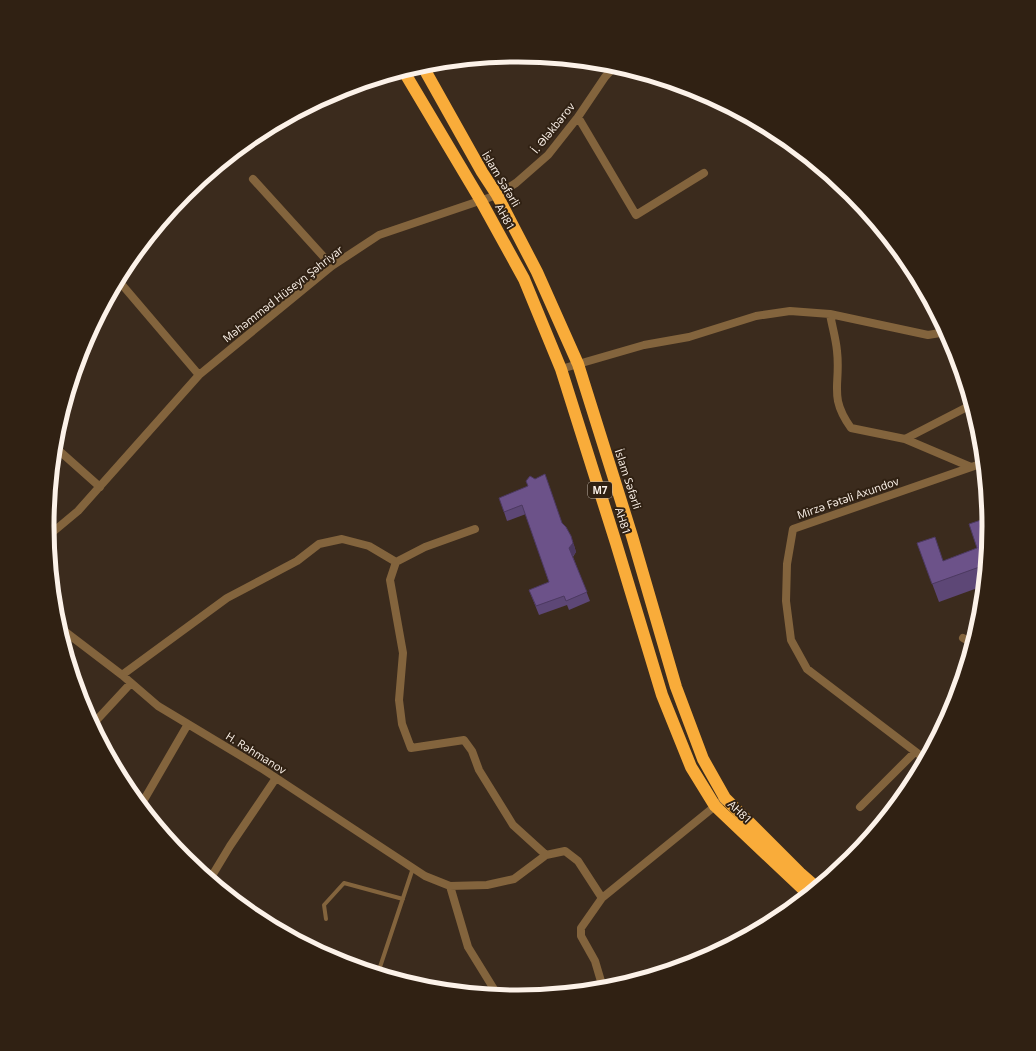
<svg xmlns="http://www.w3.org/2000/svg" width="1036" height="1051" viewBox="0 0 1036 1051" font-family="'Open Sans',sans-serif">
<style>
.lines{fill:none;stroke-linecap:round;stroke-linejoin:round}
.lane{stroke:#83643d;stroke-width:4}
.street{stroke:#83643d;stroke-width:8}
.highway{stroke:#f9ac3a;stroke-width:12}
.wall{fill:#5d4776}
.shaded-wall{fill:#4c3960}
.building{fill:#6c5289;stroke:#4c3960}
.labels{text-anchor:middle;stroke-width:4;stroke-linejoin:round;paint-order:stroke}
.shield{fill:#302113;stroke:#bfb3a9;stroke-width:1}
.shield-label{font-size:10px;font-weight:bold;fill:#fcf2e9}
.street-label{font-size:11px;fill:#fcf2e9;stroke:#302113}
.rim{fill:none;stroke:#fcf2e9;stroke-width:5}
</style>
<rect width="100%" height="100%" fill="#3b2b1d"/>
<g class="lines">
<path class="lane" d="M 326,919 L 324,905 L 344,883 L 403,899
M 378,973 L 413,868"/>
<path class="street" d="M 578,117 L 636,215 L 704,173
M 253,179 L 332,266
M 118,280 L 199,375
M 830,314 C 832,326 836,339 837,351 C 841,385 828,396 851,428 L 905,439 L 971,467
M 561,369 L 644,345 L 689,337 L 756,316 L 790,311 L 830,314 L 928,335 L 946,332
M 905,439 L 971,405
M 55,447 L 100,487
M 475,529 L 425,547 L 396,562 L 390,580 L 403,653 L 399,700 L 402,724 L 411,748 L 464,740 L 472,751 L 479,770 L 513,825 L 546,855
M 48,536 L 78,511 L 199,375 L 332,266 L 379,235 L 497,195 L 516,183 L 548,155 L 578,117 L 605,77 L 616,65
M 59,627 L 122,675 L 158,706 L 261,768 L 425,876 L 450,886 L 487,885 L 514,879 L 546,855 L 565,851 L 578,861 L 602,898
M 963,638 L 972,643
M 122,675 L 227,598 L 297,561 L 319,544 L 342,539 L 369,546 L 396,562
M 93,724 L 131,683
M 925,759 L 807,669 L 791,640 L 786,601 L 787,564 L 793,529 L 983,463
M 141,805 L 188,724
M 860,807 L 915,752
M 210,879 L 230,846 L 276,778
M 450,886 L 468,947 L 497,994
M 603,988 L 595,961 L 581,936 L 581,928 L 602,898 L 725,798"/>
<path class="highway" d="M 422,65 L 482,172 L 497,195 L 537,272 L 578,364 L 632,536 L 676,687 L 703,759 L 725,798 L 800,873 L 816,887
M 403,70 L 481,201 L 524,279 L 561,369 L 616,543 L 662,695 L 691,767 L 715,806 L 808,894"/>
</g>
<path class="wall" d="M 528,486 L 562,523 L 574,545 L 576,552 L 573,557 L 590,601 L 569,610 L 567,605 L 539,615 L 529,590 L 549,582 L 526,514 L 507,521 L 504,512 Z
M 989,526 L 983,586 L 939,602 L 917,543 L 943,561 L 977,548 Z"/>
<path class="shaded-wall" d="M 571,536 L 576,552 L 572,557 L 569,548 Z"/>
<path class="building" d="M 545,474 L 562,523 L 566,527 L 571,536 L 573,543 L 569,548 L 587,592 L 566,601 L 564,596 L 536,606 L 529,590 L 549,582 L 522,505 L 504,512 L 499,498 L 528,486 L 526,481 L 530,476 L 535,479 Z
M 987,518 L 989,522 L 989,526 L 985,565 L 932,584 L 917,543 L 935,537 L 943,561 L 977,548 L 969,524 Z"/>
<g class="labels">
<rect class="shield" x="588" y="482" width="24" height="16" rx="3"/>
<g class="shield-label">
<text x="600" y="494">M7</text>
</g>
<g class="street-label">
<text transform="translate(553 128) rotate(-51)" y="4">İ. Ələkbərov</text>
<text transform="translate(501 179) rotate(59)" y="4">İslam Səfərli</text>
<text transform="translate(505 217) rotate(61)" y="4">AH81</text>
<text transform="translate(283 294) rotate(-38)" y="4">Məhəmməd Hüseyn Şəhriyar</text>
<text transform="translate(628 479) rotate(72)" y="4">İslam Səfərli</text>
<text transform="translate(848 498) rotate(-19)" y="4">Mirzə Fətəli Axundov</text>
<text transform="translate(623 521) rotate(72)" y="4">AH81</text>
<text transform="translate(256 753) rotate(32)" y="4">H. Rəhmanov</text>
<text transform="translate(740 812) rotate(44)" y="4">AH81</text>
</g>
</g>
<path d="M0 0H1036V1051H0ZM54 526a464 464 0 1 1 928 0a464 464 0 1 1-928 0Z" fill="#302113" fill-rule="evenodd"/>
<path class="rim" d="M54 526a464 464 0 1 1 928 0a464 464 0 1 1-928 0Z"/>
</svg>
